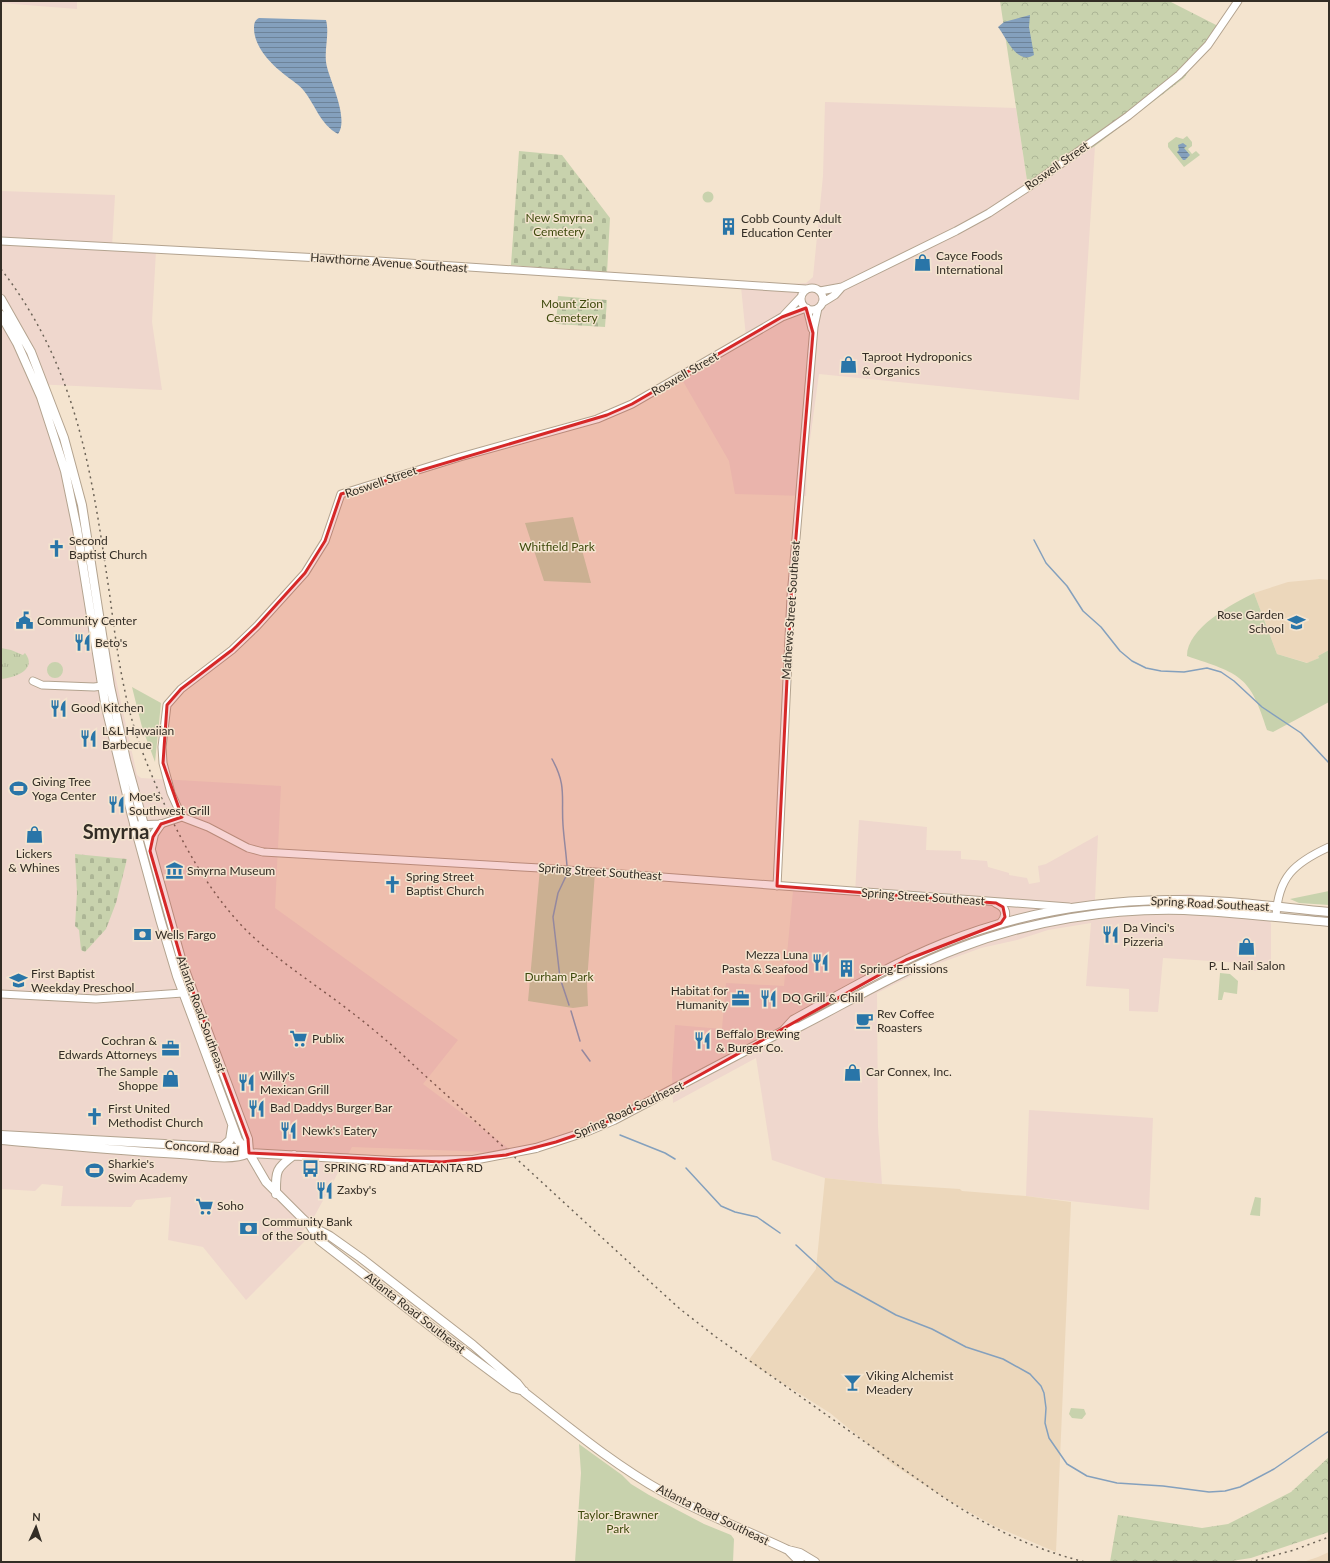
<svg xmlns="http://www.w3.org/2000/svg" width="1330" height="1563" viewBox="0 0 1330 1563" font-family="Lato,sans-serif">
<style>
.commercial{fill:#efd7cd}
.built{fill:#ecd7bb}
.grass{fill:url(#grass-tufts)}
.forest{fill:url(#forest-crowns)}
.cemetery{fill:url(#cemetery-stones)}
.green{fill:#c8d2ad}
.water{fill:url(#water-rules)}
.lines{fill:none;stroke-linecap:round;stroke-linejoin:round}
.stream{stroke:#84a0bd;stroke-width:1.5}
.tertiary-casing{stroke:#b3a38f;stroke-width:9}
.secondary-casing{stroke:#b3a38f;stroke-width:10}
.tertiary{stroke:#fff;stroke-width:7}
.secondary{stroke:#fff;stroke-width:8}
.rail{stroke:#6c6357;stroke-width:1.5;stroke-dasharray:2 4;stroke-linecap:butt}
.secondary-bridge-casing{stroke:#b3a38f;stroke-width:10;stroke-linecap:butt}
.secondary-bridge{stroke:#fff;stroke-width:8}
.marked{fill:#d62828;fill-opacity:0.2;stroke:#d62828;stroke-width:3;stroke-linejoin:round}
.labels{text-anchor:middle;stroke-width:3;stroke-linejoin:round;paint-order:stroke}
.street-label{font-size:12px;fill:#332d25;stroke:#f4e4cf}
.park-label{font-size:12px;fill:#3e490c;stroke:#f4e4cf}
.poi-label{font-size:12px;fill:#332d25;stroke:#f4e4cf;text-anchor:start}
.town-label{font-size:20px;font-weight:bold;fill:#332d25;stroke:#f4e4cf}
</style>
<defs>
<pattern id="grass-tufts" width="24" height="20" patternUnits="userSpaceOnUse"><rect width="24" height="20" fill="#c8d2ad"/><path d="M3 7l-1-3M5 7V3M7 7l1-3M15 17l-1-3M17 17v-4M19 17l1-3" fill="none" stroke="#acb595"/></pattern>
<pattern id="forest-crowns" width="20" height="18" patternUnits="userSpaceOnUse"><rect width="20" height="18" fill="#c8d2ad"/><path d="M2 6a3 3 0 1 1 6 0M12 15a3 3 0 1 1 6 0" fill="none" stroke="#acb595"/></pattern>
<pattern id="cemetery-stones" width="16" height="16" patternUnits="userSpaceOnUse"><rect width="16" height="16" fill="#c8d2ad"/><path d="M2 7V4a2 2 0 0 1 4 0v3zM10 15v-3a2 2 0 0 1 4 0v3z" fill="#acb595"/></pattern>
<pattern id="water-rules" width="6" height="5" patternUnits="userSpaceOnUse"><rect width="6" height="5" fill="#84a0bd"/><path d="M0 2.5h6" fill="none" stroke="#6d8399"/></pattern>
</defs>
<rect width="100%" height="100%" fill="#f4e4cf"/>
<path class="commercial" d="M 1,1 L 77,1 L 77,9 L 1,3 Z
M 825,102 L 1016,108 L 1028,187 L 1095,146 L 1079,400 L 819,374 L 807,462 L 806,496 L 735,494 L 729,461 L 680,376 L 746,337 L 741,287 L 806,283 L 813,277 L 823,176 Z
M 1,191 L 115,195 L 112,247 L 156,251 L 152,322 L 162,390 L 33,384 L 67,434 L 77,471 L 102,616 L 137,775 L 141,778 L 281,786 L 275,908 L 458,1040 L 423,1084 L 515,1153 L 352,1147 L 314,1217 L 302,1232 L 309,1237 L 246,1300 L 203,1247 L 168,1240 L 171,1197 L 136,1200 L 131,1207 L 61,1206 L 63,1186 L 42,1184 L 35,1191 L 1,1189 Z
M 859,820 L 927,827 L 926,850 L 961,851 L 961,859 L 987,861 L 988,867 L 1009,873 L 1009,875 L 1027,878 L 1029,884 L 1040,882 L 1038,866 L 1046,864 L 1098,835 L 1095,900 L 1187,894 L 1263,900 L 1271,924 L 1271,971 L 1243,971 L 1243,963 L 1163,958 L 1158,1012 L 1129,1011 L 1129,989 L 1086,986 L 1091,923 L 1048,930 L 1017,940 L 981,948 L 929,967 L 877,993 L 878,1127 L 882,1184 L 825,1178 L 772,1160 L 756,1058 L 673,1103 L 672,1072 L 675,1025 L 722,1029 L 726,983 L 784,986 L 793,891 L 855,894 Z
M 1029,1110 L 1153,1118 L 1149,1210 L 1026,1196 Z"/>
<path class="built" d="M 1320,579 L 1329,580 L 1329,650 L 1318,656 L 1319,658 L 1308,663 L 1277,654 L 1254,593 L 1288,582 Z
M 825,1178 L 882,1184 L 960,1189 L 962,1191 L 1026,1196 L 1071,1202 L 1056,1552 L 994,1526 L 948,1500 L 892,1464 L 830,1413 L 748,1361 L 816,1269 Z
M 1329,1552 L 1329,1562 L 1303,1562 L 1318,1557 Z"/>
<path class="grass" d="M 1,648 L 11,650 L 23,655 L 25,653 C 38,669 15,678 1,679 Z"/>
<path class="forest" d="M 1000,1 L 1169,1 L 1220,27 L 1184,78 L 1095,146 L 1028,187 Z
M 1329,1457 L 1329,1532 L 1251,1558 L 1225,1562 L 1110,1562 L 1118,1515 L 1202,1528 L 1228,1524 L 1291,1492 Z"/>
<path class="cemetery" d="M 519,151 L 562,155 L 610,218 L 607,273 L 511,265 Z
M 558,296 L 607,300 L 605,327 L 556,324 Z
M 75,854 L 127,859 L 116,903 L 106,929 L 85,952 L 81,950 L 79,930 L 75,926 L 77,893 Z"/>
<path class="green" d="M 1187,136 L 1192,142 L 1192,146 L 1188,149 L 1192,154 L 1196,151 L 1200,155 L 1184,167 L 1168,147 L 1168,143 L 1176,137 L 1183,139 Z
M702.5 197a5.5 5.5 0 1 1 11 0a5.5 5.5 0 1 1-11 0Z
M 573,517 L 591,583 L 544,581 L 525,523 Z
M 1254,593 L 1277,654 L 1307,663 L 1319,658 L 1318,656 L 1329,650 L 1329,702 L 1273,732 L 1267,730 C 1250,675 1240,674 1187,656 C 1187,628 1232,604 1254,593 Z
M47 670a8 8 0 1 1 16 0a8 8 0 1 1-16 0Z
M 132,687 L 161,703 L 155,762 L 142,727 Z
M 540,868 L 595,872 L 587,982 L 588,1006 L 573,1008 L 528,1001 Z
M 1329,891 L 1329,905 L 1299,903 L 1290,899 Z
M 1220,973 L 1230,974 L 1238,981 L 1237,994 L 1224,992 L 1222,1000 L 1218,1000 Z
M 1255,1197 L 1261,1198 L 1260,1216 L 1250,1215 Z
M 1071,1408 L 1084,1409 L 1086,1414 L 1082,1419 L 1072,1418 L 1069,1414 Z
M 579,1444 L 622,1475 L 631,1484 L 649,1495 L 704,1524 L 731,1535 L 734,1539 L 733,1562 L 575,1562 L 581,1473 Z"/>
<path class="water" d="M 1030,15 L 1029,27 L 1034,55 C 1017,66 1006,37 998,27 L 1004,22 Z
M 259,18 L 326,20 C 330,35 323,52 327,67 C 331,83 349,119 338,134 C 320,124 316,106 304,91 C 299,84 292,81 285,75 C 271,64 254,47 254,28 C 254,23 255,20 259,18 Z
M 1183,143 L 1187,146 L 1184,148 L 1190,155 L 1185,160 L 1183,160 L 1177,152 L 1179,150 L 1178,145 Z"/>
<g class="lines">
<path class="stream" d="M 1034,540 L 1046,563 L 1067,586 L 1083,611 L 1101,627 L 1120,651 L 1132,661 L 1146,668 L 1161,671 L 1184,672 L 1207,668 L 1221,672 L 1234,681 L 1262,707 L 1301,733 L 1329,763
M 552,759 C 567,786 561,797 563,825 C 564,839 566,852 567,866
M 567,874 L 558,893 L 553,917 L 560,978 L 569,1005
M 571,1011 L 580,1041
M 582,1050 L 590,1061
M 620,1135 L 665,1153 L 675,1159
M 686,1168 L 721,1206 L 735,1212 L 757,1217 L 780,1233
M 796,1245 L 835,1281 L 896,1315 L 932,1329 L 966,1347 L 1003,1359 L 1030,1374 L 1041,1386 L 1044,1393 L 1046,1408 L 1045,1423 L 1049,1438 L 1067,1464 L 1087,1476 L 1117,1483 L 1163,1486 L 1209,1492 L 1225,1491 L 1240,1487 L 1274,1469 L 1329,1431"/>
<defs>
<path id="tertiary" d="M 1,241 L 378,261 L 806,289
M801 299a11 11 0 1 1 22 0a11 11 0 1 1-22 0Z
M 820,291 L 842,287 L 956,231 L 989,213 L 1027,188 L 1128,116 L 1179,75 L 1208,45 L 1238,1
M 822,303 L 835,295 L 842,287
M 807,308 L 812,329
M 784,315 L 801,297
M 33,681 L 42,685 L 94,687 L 102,686
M 182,817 L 171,793 L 163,763 L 162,747 L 167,705 L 181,689 L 232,650 L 257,626 L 305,573 L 325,541 L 341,494 L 460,457 L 597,419 L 632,404 L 782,317 L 806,308
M 134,825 L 161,824 L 182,817 L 208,827 L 248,848 L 263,852 L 540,868 L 1069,907
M 777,886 L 791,597 L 814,327 L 818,308
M 1276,917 C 1278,877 1294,863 1329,847
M 1,994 L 96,999 L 183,993"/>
<path id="secondary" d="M 1,299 L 31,352 L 64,438 L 82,505 L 110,686 L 126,760 L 182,962 L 248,1139 L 249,1152
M 1,315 L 17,343 L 41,397 L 65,471 L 77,529 L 105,703 L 132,816 L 160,919 L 177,976 L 238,1140 L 249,1153 L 266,1182 L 303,1219 L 311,1226 L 330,1236 L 361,1258 L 473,1345 L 517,1383 L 524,1392 C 569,1427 613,1464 663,1492 C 703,1514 746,1530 788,1550 L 800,1553 L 815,1562
M 151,848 L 154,834 L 161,824
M 996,903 C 1006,907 1008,915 1001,923
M 783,1031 L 793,1020 C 842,993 892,964 944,943 C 1015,914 1092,901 1169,900 C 1222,899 1276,907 1329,912
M 1,1135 L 237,1148 L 249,1153 L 393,1161 L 473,1160
M 1,1140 C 61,1145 120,1151 180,1154 C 201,1155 230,1162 249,1153
M 221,1148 L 230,1140 L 232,1127
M 536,1148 L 588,1131 L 614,1120 L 783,1031 L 799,1027 C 852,1000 903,969 959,948 C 1030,921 1109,908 1184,910 C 1233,912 1281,918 1329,922
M 276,1194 C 276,1171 275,1169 294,1155
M 311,1227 L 319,1240 L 439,1333 L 513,1388 L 524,1391
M 788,1550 L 800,1562"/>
</defs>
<use href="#tertiary" class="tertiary-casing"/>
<use href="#secondary" class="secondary-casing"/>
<use href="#tertiary" class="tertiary"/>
<use href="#secondary" class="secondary"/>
<path class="rail" d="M 1,269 C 79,370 92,476 110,597 C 117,651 124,705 144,756 C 167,815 200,883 245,929 C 274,958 309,980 342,1005 C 370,1026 396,1048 421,1072 C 508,1150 593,1230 680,1309 L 716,1337 L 943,1497 C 990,1528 1030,1548 1085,1562
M 1250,1562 L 1294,1550 L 1329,1537"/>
<defs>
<path id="secondary-bridge" d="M 473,1160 L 536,1148"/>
</defs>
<use href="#secondary-bridge" class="secondary-bridge-casing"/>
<use href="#secondary-bridge" class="secondary-bridge"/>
</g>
<path class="marked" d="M 806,308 L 813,333 L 791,597 L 777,886 L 996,903 L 1003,907 L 1005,917 L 1001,923 L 906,960 L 664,1095 L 588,1131 L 556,1142 L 506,1155 L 442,1162 L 249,1153 L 248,1139 L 182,962 L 150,851 L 153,837 L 161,824 L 182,817 L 163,763 L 167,705 L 181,689 L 232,650 L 257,626 L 305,573 L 325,541 L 341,494 L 607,415 L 632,404 L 782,317 Z"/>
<defs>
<symbol id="building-bare" viewBox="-9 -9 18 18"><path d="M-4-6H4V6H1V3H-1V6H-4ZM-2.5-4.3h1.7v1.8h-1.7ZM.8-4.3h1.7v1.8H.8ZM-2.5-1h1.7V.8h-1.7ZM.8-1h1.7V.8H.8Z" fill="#2975a8" stroke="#f4e4cf" stroke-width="2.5" paint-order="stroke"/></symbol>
<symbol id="shop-bare" viewBox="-9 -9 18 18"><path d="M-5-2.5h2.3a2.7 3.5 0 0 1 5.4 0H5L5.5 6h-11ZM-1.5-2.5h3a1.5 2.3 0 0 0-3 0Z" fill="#2975a8" stroke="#f4e4cf" stroke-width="2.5" paint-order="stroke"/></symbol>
<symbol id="church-bare" viewBox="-9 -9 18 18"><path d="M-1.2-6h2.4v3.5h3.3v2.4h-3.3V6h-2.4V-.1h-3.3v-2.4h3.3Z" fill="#2975a8" stroke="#f4e4cf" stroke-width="2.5" paint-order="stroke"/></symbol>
<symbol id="civic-bare" viewBox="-9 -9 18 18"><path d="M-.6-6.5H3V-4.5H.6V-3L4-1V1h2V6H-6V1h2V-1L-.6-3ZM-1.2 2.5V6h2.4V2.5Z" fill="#2975a8" stroke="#f4e4cf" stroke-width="2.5" paint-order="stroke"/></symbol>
<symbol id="school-bare" viewBox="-9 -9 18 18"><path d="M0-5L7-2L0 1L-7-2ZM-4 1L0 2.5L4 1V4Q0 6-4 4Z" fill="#2975a8" stroke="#f4e4cf" stroke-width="2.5" paint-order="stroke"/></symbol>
<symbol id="restaurant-bare" viewBox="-9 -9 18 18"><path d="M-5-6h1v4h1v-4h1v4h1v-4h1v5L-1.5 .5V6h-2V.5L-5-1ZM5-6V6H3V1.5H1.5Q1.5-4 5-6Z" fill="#2975a8" stroke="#f4e4cf" stroke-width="2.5" paint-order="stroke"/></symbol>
<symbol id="stadium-bare" viewBox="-9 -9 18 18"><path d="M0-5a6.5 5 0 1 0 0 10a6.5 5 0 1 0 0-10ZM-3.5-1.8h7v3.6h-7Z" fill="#2975a8" stroke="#f4e4cf" stroke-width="2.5" paint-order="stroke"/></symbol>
<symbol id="museum-bare" viewBox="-9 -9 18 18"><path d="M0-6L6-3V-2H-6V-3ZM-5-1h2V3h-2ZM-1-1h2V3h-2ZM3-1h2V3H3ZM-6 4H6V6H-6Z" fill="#2975a8" stroke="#f4e4cf" stroke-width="2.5" paint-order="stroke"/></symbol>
<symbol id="bank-bare" viewBox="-9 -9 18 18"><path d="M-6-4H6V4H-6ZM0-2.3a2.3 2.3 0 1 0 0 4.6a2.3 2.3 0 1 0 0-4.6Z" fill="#2975a8" stroke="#f4e4cf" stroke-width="2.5" paint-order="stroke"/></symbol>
<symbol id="office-bare" viewBox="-9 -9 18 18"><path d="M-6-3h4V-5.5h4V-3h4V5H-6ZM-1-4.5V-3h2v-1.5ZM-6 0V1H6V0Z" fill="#2975a8" stroke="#f4e4cf" stroke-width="2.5" paint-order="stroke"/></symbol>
<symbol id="cafe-bare" viewBox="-9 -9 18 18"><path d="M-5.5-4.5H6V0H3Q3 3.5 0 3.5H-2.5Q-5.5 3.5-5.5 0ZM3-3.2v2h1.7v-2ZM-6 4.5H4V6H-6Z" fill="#2975a8" stroke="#f4e4cf" stroke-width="2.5" paint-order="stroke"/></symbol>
<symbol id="supermarket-bare" viewBox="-9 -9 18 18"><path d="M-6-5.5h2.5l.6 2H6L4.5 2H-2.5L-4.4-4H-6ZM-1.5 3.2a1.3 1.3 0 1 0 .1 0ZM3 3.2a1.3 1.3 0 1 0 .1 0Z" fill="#2975a8" stroke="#f4e4cf" stroke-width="2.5" paint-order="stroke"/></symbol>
<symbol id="bus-bare" viewBox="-9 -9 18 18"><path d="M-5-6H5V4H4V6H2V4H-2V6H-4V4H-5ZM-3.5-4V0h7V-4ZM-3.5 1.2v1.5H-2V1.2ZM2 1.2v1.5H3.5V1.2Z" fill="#2975a8" stroke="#f4e4cf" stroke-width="2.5" paint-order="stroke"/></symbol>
<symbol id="bar-bare" viewBox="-9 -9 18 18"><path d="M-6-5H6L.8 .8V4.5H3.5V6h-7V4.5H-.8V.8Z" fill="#2975a8" stroke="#f4e4cf" stroke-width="2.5" paint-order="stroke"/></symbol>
</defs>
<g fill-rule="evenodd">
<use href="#building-bare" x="716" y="214" width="25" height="25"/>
<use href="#shop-bare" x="910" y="250" width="25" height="25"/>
<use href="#shop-bare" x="836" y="352" width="25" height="25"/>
<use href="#church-bare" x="44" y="536" width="25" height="25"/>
<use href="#civic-bare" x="12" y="608" width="25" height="25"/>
<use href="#school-bare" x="1284" y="610" width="25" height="25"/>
<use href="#restaurant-bare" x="70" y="630" width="25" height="25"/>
<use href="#restaurant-bare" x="46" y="696" width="25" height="25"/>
<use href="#restaurant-bare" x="76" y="726" width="25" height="25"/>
<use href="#stadium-bare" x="6" y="776" width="25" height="25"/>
<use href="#restaurant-bare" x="104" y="792" width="25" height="25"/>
<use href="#shop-bare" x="22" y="822" width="25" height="25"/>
<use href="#museum-bare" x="162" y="858" width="25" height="25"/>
<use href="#church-bare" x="380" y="872" width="25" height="25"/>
<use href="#bank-bare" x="130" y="922" width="25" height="25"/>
<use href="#restaurant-bare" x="1098" y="922" width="25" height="25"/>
<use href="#shop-bare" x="1234" y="934" width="25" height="25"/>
<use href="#restaurant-bare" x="808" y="950" width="25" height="25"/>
<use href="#building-bare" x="834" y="956" width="25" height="25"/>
<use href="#school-bare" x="6" y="968" width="25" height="25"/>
<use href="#office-bare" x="728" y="986" width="25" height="25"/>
<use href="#restaurant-bare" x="756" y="986" width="25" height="25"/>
<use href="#cafe-bare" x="852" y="1008" width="25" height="25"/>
<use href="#supermarket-bare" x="286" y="1026" width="25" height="25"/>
<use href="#restaurant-bare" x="690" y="1028" width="25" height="25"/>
<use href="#office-bare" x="158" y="1036" width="25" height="25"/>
<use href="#shop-bare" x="840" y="1060" width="25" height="25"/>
<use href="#shop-bare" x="158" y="1066" width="25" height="25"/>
<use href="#restaurant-bare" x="234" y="1070" width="25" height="25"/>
<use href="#restaurant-bare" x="244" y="1096" width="25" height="25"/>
<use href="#church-bare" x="82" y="1104" width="25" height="25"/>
<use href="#restaurant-bare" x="276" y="1118" width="25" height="25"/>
<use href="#bus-bare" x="298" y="1156" width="25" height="25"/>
<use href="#stadium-bare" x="82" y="1158" width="25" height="25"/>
<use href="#restaurant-bare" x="312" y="1178" width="25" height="25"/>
<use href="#supermarket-bare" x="192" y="1194" width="25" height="25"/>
<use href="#bank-bare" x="236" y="1216" width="25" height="25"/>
<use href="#bar-bare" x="840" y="1370" width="25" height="25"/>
</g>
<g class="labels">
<g class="street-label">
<text transform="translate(1057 166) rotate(-35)" y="4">Roswell Street</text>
<text transform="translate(389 263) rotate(4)" y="4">Hawthorne Avenue Southeast</text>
<text transform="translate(685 374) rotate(-30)" y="4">Roswell Street</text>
<text transform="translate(381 482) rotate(-19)" y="4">Roswell Street</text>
<text transform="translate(791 610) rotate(-86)" y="4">Mathews Street Southeast</text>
<text transform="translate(600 872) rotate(4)" y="4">Spring Street Southeast</text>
<text transform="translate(923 897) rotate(4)" y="4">Spring Street Southeast</text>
<text transform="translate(1210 904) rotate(3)" y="4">Spring Road Southeast</text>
<text transform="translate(201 1014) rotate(70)" y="4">Atlanta Road Southeast</text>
<text transform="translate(629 1110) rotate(-25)" y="4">Spring Road Southeast</text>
<text transform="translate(202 1148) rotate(5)" y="4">Concord Road</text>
<text transform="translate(415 1313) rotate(38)" y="4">Atlanta Road Southeast</text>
<text transform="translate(713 1515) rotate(26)" y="4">Atlanta Road Southeast</text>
</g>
<g class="park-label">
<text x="559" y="222">New Smyrna<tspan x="559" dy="14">Cemetery</tspan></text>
<text x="572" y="308">Mount Zion<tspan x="572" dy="14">Cemetery</tspan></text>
<text x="557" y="551">Whitfield Park</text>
<text x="559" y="981">Durham Park</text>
<text x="618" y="1519">Taylor-Brawner<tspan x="618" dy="14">Park</tspan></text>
</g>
<g class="poi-label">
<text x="741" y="223">Cobb County Adult<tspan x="741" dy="14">Education Center</tspan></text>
<text x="936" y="260">Cayce Foods<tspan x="936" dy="14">International</tspan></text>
<text x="862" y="361">Taproot Hydroponics<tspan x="862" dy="14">&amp; Organics</tspan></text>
<text x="69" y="545">Second<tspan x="69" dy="14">Baptist Church</tspan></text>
<text x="1284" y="619" text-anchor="end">Rose Garden<tspan x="1284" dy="14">School</tspan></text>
<text x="37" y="625">Community Center</text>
<text x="95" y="647">Beto's</text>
<text x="71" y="712">Good Kitchen</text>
<text x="102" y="735">L&amp;L Hawaiian<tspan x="102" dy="14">Barbecue</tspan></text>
<text x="32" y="786">Giving Tree<tspan x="32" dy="14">Yoga Center</tspan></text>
<text x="129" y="801">Moe's<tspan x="129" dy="14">Southwest Grill</tspan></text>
<text x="34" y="858" text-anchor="middle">Lickers<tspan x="34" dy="14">&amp; Whines</tspan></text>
<text x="187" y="875">Smyrna Museum</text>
<text x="406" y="881">Spring Street<tspan x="406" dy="14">Baptist Church</tspan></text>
<text x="1123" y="932">Da Vinci's<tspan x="1123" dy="14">Pizzeria</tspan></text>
<text x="155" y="939">Wells Fargo</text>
<text x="808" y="959" text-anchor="end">Mezza Luna<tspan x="808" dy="14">Pasta &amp; Seafood</tspan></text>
<text x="1247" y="970" text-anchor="middle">P. L. Nail Salon</text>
<text x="860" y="973">Spring Emissions</text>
<text x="31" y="978">First Baptist<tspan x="31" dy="14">Weekday Preschool</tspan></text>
<text x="728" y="995" text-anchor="end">Habitat for<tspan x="728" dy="14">Humanity</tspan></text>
<text x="782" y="1002">DQ Grill &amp; Chill</text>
<text x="877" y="1018">Rev Coffee<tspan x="877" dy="14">Roasters</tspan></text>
<text x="716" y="1038">Beffalo Brewing<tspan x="716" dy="14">&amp; Burger Co.</tspan></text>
<text x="312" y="1043">Publix</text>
<text x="157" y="1045" text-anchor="end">Cochran &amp;<tspan x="157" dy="14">Edwards Attorneys</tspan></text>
<text x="158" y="1076" text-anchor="end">The Sample<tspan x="158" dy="14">Shoppe</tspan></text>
<text x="866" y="1076">Car Connex, Inc.</text>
<text x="260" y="1080">Willy's<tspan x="260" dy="14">Mexican Grill</tspan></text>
<text x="270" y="1112">Bad Daddys Burger Bar</text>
<text x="108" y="1113">First United<tspan x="108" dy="14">Methodist Church</tspan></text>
<text x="302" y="1135">Newk's Eatery</text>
<text x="108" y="1168">Sharkie's<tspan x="108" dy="14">Swim Academy</tspan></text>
<text x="324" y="1172">SPRING RD and ATLANTA RD</text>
<text x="337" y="1194">Zaxby's</text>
<text x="217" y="1210">Soho</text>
<text x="262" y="1226">Community Bank<tspan x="262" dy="14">of the South</tspan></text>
<text x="866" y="1380">Viking Alchemist<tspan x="866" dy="14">Meadery</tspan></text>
</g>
<g class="town-label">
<text x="116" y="839">Smyrna</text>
</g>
</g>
<rect width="1330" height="1563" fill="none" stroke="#332d25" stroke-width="4"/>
<g transform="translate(36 1527) rotate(3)" stroke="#f4e4cf" stroke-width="3" paint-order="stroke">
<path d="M0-3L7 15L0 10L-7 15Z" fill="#332d25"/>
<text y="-6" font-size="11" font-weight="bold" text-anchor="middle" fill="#332d25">N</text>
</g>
</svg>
